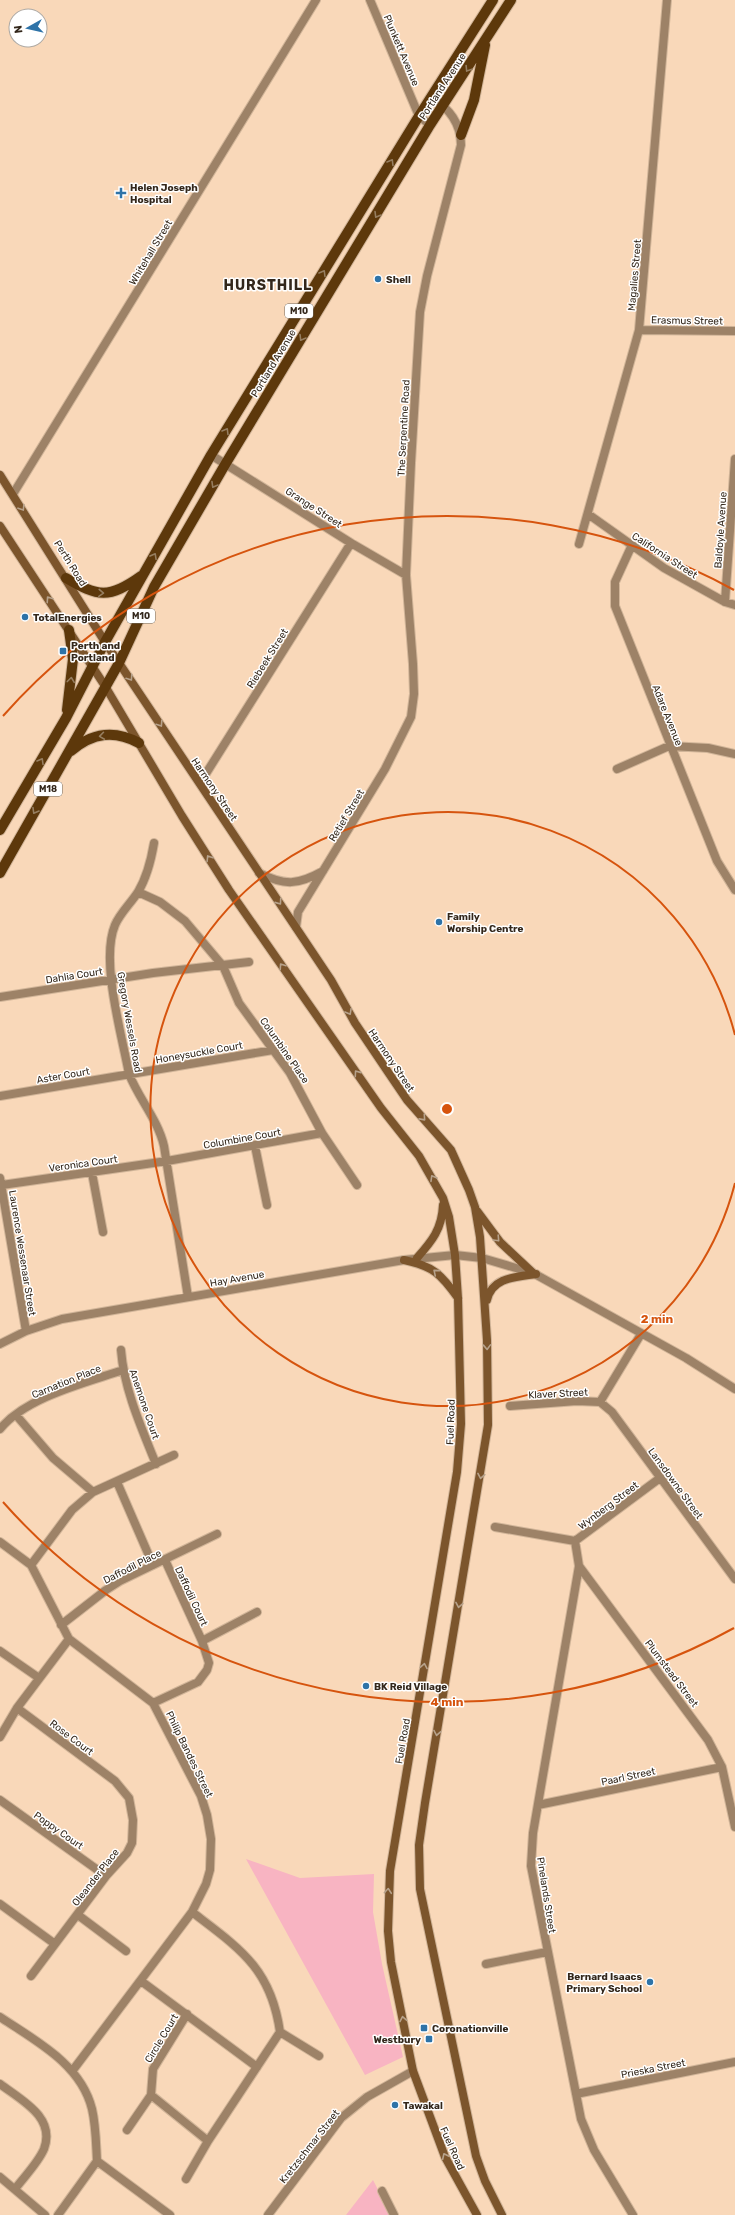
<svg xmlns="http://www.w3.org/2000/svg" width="735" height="2215" viewBox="0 0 735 2215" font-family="Rubik,sans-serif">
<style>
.green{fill:#f8b4c2}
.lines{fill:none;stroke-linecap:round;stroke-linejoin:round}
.minor-casing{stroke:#d1b599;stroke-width:10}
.secondary-casing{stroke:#d1b599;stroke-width:10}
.primary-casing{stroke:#d1b599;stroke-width:12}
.minor{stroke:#9d8267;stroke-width:8}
.secondary{stroke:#7c552c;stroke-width:8}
.primary{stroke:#5d380b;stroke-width:10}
.oneway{stroke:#967e60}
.oneway2{stroke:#b7a28b}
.ring{fill:none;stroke:#d6540e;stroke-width:2}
.poi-dot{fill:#2e73a8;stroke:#fff;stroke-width:1.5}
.labels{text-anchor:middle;stroke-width:3;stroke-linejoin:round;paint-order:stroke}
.shield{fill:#fff;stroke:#70685f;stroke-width:1}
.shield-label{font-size:9px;font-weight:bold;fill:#33271b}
.street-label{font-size:10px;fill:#33271b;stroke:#fff}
.poi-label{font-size:10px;font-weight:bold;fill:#33271b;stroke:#fff;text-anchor:start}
.district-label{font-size:14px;font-weight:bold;letter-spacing:1px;fill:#33271b;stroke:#fff}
.centre{fill:#d6540e;stroke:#fff;stroke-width:2}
.ring-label{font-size:12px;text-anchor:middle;font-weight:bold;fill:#d6540e;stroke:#fff;stroke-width:3;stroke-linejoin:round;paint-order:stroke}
</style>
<rect width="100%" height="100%" fill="#f9d8b9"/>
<path class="green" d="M 246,1859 L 300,1878 L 374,1874 L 373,1912 L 382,1964 L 403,2057 L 365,2075 Z
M 373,2180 L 391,2215 L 346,2215 Z"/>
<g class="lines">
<defs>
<path id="minor" d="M 370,0 L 419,116 L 430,125
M 639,330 L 735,331
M 211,455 L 351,543 L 406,575
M 13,494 L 316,0
M 588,514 L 664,568 L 725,602 L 735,605
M 579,544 L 639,330 L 667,0
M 632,545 L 615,582 L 615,606 L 717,861 L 735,890
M 725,602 L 735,459
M 617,769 L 669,746 L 708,748 L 735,754
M 200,783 L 351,543
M 154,843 C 151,861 147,877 138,892 C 131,903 120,913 115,925 C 100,961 122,1035 129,1074 C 139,1099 158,1120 164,1146 L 188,1297
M 259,873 C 285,886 298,885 323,871
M 138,892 L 160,902 L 185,921 L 223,966 L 239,1003 L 290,1073 L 322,1133 L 357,1185
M 296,927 L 298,912 L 385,769 L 411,717 L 414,694 L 413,664 L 406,575 L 411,463 L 420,312 L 427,276 L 461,145 C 461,123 449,109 432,97
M 0,997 L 153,973 L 249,962
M 0,1096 L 273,1050
M 255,1146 L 267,1205
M 92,1173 L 103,1232
M 0,1178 L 26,1331
M 2,1185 L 167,1161 L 322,1133
M 0,1344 L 26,1331 L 62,1319 L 404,1260 L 455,1255 L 482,1258 L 533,1273 L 686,1358 L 735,1389
M 121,1350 C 124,1389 141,1427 156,1464
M 600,1402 L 612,1412 L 735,1579
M 510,1406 L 577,1401 L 600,1402 L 641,1334
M 16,1415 L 53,1458 L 93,1492
M 0,1429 C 26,1397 85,1383 123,1370
M 117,1482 L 153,1565
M 495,1527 L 575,1541 L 660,1478
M 575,1541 L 579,1566 L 708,1740 L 722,1767 L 735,1827
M 0,1542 L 31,1565 L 69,1639 L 153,1703 L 201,1796 L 207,1815 L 211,1839 L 210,1870 L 206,1884 L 192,1912 L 73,2070
M 31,1565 L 72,1510 L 93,1492 L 174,1455
M 579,1566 L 533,1833 L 531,1866 L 581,2119 L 594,2150 L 633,2215
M 61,1625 L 106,1590 L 120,1581 L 217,1534
M 202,1641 L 257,1612
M 0,1651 L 39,1678
M 153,1703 L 198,1682 L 207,1670 L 209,1663 L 202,1641 L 165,1560
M 17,1708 L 115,1781 L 129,1798 L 133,1820 L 132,1843 L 127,1853 L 106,1876 L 31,1976
M 0,1737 L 17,1708 L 69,1639
M 0,1800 L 106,1876
M 538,1805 L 722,1767
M 0,1904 L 55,1944
M 192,1912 C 239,1948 271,1968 280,2032 L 319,2056
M 78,1915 L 126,1951
M 486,1964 L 547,1952
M 141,1981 L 257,2067
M 0,2017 C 36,2041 81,2064 92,2109 C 96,2126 96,2144 97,2161 L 170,2215
M 0,2084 C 21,2100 56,2117 44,2149 C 38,2163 24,2177 15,2189
M 576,2094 L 735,2062
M 151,2095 L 208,2141
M 127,2130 L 151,2095 L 153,2069 L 187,2014
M 0,2177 L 45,2215
M 186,2179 L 208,2141 L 280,2032
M 382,2191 L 394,2215
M 58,2215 L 97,2161
M 268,2215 L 341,2118 L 367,2097 L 413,2071"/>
<path id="secondary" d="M 0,475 L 105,642 L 331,980 L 355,1023 L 388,1072 L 407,1100 L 451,1150 L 469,1190 L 475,1207 L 480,1237 L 487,1340 L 488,1425 L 425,1803 L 419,1845 L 420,1889 L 476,2156 L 485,2181 L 502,2215
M 0,526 L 105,686 L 182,816 L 229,890 L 381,1108 L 419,1156 L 443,1198 L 449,1217 L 455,1255 L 458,1298 L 461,1424 L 457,1472 L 390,1871 L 388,1931 L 391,1962 L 413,2071 L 445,2157 L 477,2215
M 477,1211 L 500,1242 L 533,1273
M 417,1258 C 432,1241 442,1229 443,1205
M 404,1260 C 433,1266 441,1274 458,1298
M 487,1300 C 492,1277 516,1277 536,1274"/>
<path id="primary" d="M 461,135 L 474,100 L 485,45
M 66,578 C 98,597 109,599 141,576
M 67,710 L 73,659 L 69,630
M 71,751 C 93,732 115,730 139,743
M 0,830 L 66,718 L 105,642 L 211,455 L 419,116 L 493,0
M 0,873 L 119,663 L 154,587 L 226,463 L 430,125 L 511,0"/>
</defs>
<use href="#minor" class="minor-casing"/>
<use href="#secondary" class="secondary-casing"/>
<use href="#primary" class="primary-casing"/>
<use href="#minor" class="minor"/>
<use href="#secondary" class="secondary"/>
<use href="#primary" class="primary"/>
</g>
<defs><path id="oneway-chevron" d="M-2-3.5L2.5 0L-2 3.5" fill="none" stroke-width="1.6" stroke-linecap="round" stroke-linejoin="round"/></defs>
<g class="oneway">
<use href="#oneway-chevron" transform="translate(468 69) rotate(122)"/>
<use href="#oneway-chevron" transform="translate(391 162) rotate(-59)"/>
<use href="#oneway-chevron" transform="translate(377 215) rotate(121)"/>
<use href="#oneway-chevron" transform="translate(323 273) rotate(-59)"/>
<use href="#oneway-chevron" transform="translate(302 338) rotate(121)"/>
<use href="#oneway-chevron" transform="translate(226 431) rotate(-59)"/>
<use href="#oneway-chevron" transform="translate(214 485) rotate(120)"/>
<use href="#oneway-chevron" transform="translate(154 556) rotate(-61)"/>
<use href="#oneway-chevron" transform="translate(101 593) rotate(3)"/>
<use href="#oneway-chevron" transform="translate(71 680) rotate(-83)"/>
<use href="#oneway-chevron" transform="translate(102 736) rotate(172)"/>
<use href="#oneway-chevron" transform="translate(41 761) rotate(-60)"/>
<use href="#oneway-chevron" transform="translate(35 811) rotate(120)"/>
</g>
<g class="oneway2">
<use href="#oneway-chevron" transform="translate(22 508) rotate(58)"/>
<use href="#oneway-chevron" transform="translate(49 599) rotate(-124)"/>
<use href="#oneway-chevron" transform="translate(130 678) rotate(56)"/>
<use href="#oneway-chevron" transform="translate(160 724) rotate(57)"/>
<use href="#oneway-chevron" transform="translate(209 858) rotate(-122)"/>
<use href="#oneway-chevron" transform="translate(279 902) rotate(55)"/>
<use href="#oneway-chevron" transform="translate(282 966) rotate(-124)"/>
<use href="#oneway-chevron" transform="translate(349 1012) rotate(61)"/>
<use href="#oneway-chevron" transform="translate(357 1073) rotate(-125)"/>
<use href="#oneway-chevron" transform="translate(423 1118) rotate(48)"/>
<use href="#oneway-chevron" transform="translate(433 1178) rotate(-120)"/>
<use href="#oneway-chevron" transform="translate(497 1239) rotate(47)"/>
<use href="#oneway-chevron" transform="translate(436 1272) rotate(-140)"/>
<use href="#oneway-chevron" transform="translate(487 1347) rotate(88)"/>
<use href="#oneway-chevron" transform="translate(481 1476) rotate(100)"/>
<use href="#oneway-chevron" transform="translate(459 1605) rotate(100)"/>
<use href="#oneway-chevron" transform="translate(424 1666) rotate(-80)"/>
<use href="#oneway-chevron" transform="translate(437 1733) rotate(100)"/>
<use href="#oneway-chevron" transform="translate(388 1891) rotate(-85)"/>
<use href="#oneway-chevron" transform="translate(403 2019) rotate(-101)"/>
<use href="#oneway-chevron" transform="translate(445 2156) rotate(-115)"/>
</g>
<g class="ring">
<path d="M735 1183A297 297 0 1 1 735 1035"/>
<path d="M734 1628A593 593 0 0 1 3 1502M3 716A593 593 0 0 1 734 590"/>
</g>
<g class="poi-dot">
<path d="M119 187h4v4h4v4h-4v4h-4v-4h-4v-4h4z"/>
<circle cx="378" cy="279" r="4"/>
<circle cx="25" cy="617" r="4"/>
<rect x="59" y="647" width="8" height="8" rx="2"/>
<circle cx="439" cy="922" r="4"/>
<circle cx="366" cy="1686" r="4"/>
<circle cx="650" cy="1982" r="4"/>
<rect x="420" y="2024" width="8" height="8" rx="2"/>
<rect x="425" y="2035" width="8" height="8" rx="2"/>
<circle cx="395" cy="2105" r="4"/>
</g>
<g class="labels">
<g class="shield">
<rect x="285" y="304" width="28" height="14" rx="3"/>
<rect x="127" y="609" width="28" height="14" rx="3"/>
<rect x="34" y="782" width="28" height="14" rx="3"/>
</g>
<g class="shield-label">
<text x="299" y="314">M10</text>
<text x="141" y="619">M10</text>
<text x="48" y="792">M18</text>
</g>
<g class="street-label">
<text transform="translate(402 50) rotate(67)" y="4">Plunkett Avenue</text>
<text transform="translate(442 86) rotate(-57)" y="4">Portland Avenue</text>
<text transform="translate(150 252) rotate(-59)" y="4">Whitehall Street</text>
<text transform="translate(634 275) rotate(-85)" y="4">Magalies Street</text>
<text transform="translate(687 320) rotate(1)" y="4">Erasmus Street</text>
<text transform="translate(273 363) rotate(-59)" y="4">Portland Avenue</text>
<text transform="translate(403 428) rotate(-87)" y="4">The Serpentine Road</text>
<text transform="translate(314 507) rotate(33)" y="4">Grange Street</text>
<text transform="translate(720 530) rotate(-86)" y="4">Baldoyle Avenue</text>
<text transform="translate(665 555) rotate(33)" y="4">California Street</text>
<text transform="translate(71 563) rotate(58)" y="4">Perth Road</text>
<text transform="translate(267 658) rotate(-58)" y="4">Riebeek Street</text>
<text transform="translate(668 715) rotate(68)" y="4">Adare Avenue</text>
<text transform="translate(215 789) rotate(56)" y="4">Harmony Street</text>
<text transform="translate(346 815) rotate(-59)" y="4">Retief Street</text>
<text transform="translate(74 975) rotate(-9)" y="4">Dahlia Court</text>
<text transform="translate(130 1022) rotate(80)" y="4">Gregory Wessels Road</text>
<text transform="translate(285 1050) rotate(55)" y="4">Columbine Place</text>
<text transform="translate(199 1052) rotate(-10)" y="4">Honeysuckle Court</text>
<text transform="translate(392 1060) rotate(56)" y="4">Harmony Street</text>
<text transform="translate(63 1075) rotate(-10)" y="4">Aster Court</text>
<text transform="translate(242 1138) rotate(-10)" y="4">Columbine Court</text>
<text transform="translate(83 1163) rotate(-8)" y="4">Veronica Court</text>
<text transform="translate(23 1253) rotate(81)" y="4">Laurence Wessenaar Street</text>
<text transform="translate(237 1278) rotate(-10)" y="4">Hay Avenue</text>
<text transform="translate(66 1381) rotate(-22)" y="4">Carnation Place</text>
<text transform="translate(558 1393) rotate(-3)" y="4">Klaver Street</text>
<text transform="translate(145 1404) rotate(71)" y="4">Anemone Court</text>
<text transform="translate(450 1422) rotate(-88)" y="4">Fuel Road</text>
<text transform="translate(676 1483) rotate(54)" y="4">Lansdowne Street</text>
<text transform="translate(608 1505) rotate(-37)" y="4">Wynberg Street</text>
<text transform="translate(132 1566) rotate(-27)" y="4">Daffodil Place</text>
<text transform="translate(192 1596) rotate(65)" y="4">Daffodil Court</text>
<text transform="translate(672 1673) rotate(53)" y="4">Plumstead Street</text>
<text transform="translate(72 1737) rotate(37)" y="4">Rose Court</text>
<text transform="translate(402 1741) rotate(-80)" y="4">Fuel Road</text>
<text transform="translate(190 1754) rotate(64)" y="4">Philip Bandes Street</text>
<text transform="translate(628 1776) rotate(-12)" y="4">Paarl Street</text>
<text transform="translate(59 1830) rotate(35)" y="4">Poppy Court</text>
<text transform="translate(95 1877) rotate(-52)" y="4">Oleander Place</text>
<text transform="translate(547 1895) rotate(81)" y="4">Pinelands Street</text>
<text transform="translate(161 2038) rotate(-59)" y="4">Circle Court</text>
<text transform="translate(653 2068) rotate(-11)" y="4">Prieska Street</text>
<text transform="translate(309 2146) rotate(-52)" y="4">Kretzschmar Street</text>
<text transform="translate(453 2148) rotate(66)" y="4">Fuel Road</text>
</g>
<g class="poi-label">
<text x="130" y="191">Helen Joseph<tspan x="130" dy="12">Hospital</tspan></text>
<text x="386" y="283">Shell</text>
<text x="33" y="621">TotalEnergies</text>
<text x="71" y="649">Perth and<tspan x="71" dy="12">Portland</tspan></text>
<text x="447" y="920">Family<tspan x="447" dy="12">Worship Centre</tspan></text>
<text x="374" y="1690">BK Reid Village</text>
<text x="642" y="1980" text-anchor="end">Bernard Isaacs<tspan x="642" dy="12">Primary School</tspan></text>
<text x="432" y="2032">Coronationville</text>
<text x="421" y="2043" text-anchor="end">Westbury</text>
<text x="403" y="2109">Tawakal</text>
</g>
<g class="district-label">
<text x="268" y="290">HURSTHILL</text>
</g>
</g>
<circle cx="447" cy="1109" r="6" class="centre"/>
<g class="ring-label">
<text x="657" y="1323">2 min</text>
<text x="447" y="1706">4 min</text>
</g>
<g transform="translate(28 28) rotate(262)"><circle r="19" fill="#ffffff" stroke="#ada9a4"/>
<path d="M0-3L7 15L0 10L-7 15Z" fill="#2e73a8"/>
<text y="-6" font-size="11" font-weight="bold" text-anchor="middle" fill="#33271b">N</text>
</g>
</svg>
